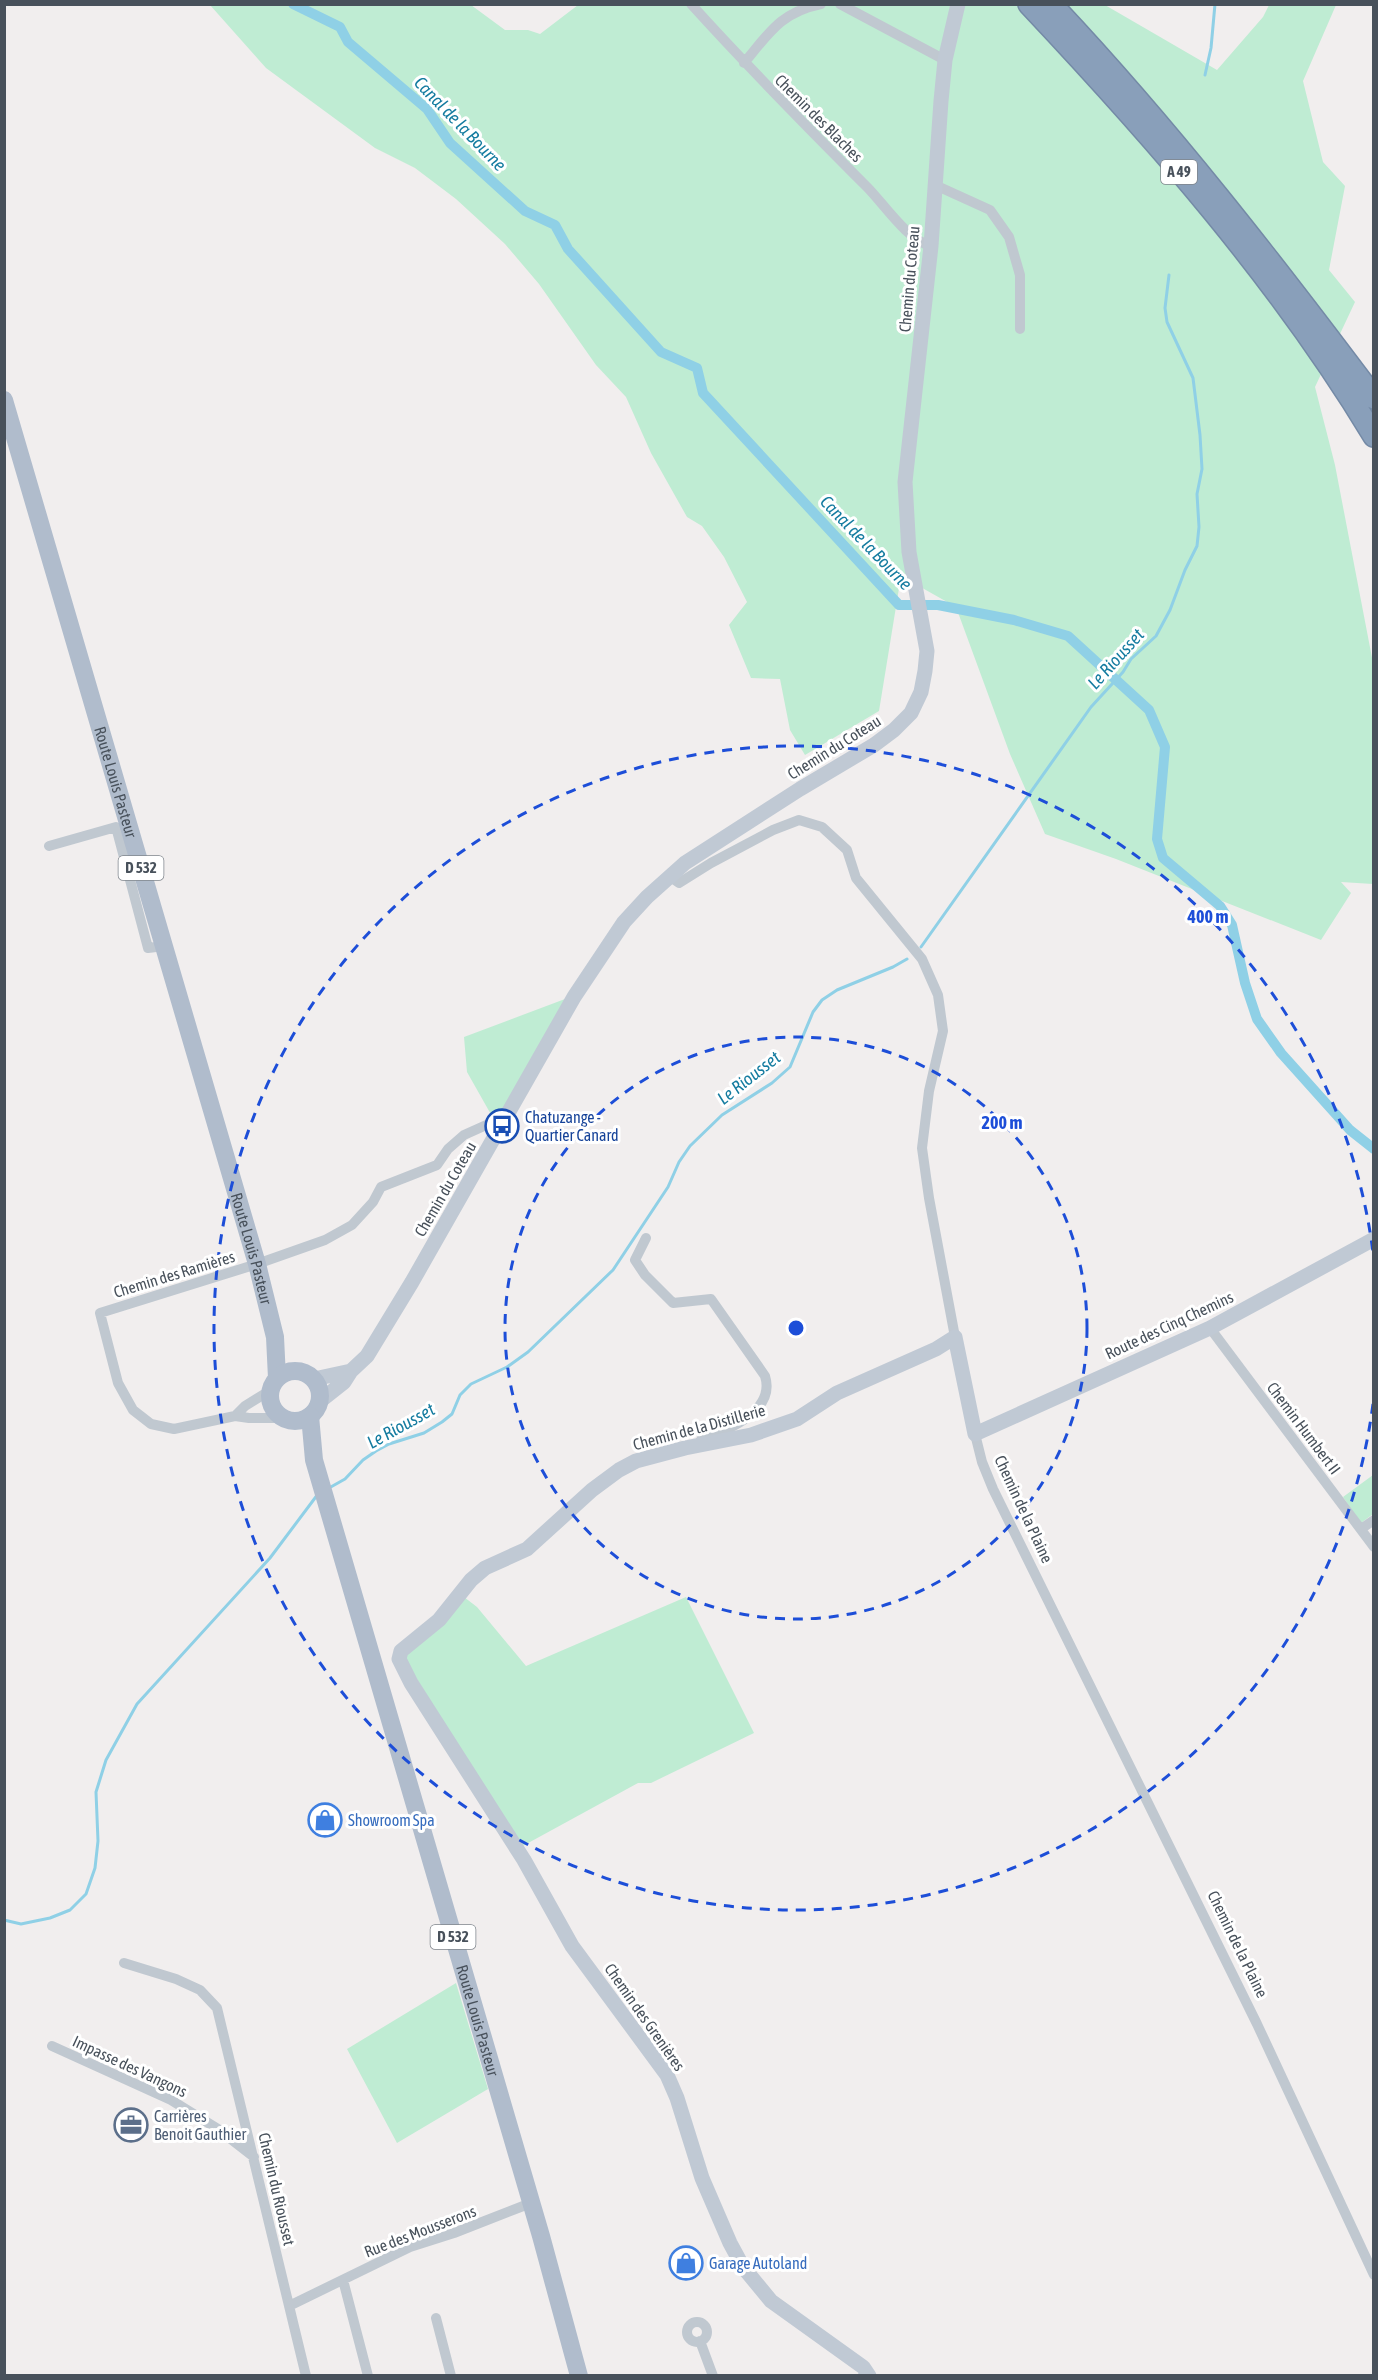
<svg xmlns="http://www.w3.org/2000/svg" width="1378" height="2380" viewBox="0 0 1378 2380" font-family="'Asap Condensed',sans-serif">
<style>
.green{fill:#bfecd3}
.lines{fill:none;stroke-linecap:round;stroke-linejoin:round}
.stream{stroke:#8fd0e6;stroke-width:3}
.canal{stroke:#8fd0e6;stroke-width:10}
.highway-casing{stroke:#748aa6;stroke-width:24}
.street{stroke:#c0c8d0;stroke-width:10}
.secondary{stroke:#c0c9d4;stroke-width:15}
.primary{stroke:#b0bccc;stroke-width:18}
.highway{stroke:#899fba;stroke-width:21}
.ring{fill:none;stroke:#1d4ed8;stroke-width:3;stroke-dasharray:10 8}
.labels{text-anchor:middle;stroke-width:6;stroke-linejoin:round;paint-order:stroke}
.shield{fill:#fff;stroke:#7f858c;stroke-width:1.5}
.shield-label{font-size:15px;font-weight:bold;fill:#48515b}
.street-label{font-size:16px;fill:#48515b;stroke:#fff}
.transit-label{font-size:16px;fill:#164399;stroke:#fff;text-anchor:start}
.shop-label{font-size:16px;fill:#366cbe;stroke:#fff;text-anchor:start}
.service-label{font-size:16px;fill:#4e5e75;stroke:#fff;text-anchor:start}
.water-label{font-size:18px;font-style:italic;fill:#157ca0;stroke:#fff}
.centre{fill:#1d4ed8;stroke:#fff;stroke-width:3}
.ring-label{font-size:18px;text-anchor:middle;font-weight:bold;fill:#1d4ed8;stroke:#fff;stroke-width:6;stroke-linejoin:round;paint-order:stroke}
</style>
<rect width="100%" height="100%" fill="#f1eeee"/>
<path class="green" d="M 210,5 L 471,5 L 505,30 L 528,30 L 540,34 L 578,5 L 1105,5 L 1217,70 L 1263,17 L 1269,5 L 1336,5 L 1303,81 L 1323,162 L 1345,186 L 1329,270 L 1355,302 L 1315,387 L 1335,465 L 1373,663 L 1373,884 L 1341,882 L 1351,893 L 1321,940 L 1116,859 L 1045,834 L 1010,754 L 956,607 L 901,576 L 879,711 L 805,755 L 790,730 L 780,679 L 751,678 L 729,625 L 747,602 L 724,557 L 702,526 L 687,517 L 651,453 L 626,397 L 596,365 L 539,284 L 505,244 L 456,199 L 415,168 L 375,148 L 266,68 Z
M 565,999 L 501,1112 L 493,1118 L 467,1072 L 464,1037 Z
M 1373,1475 L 1373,1514 L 1361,1523 L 1343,1497 Z
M 464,1597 L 477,1607 L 526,1666 L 686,1597 L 754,1733 L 651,1783 L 638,1783 L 519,1848 L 403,1656 Z
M 456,1983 L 488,2089 L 397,2143 L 347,2049 Z"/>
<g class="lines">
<path class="stream" d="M 1205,75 L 1211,48 L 1215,4
M 921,947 L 1091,707 L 1123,672 L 1131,659 L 1156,636 L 1170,610 L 1185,570 L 1197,546 L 1199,527 L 1197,494 L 1202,469 L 1200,435 L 1193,378 L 1167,322 L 1165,308 L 1169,275
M 329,1488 L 345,1479 L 363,1460 L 376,1451 L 389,1444 L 424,1433 L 442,1422 L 452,1414 L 460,1395 L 471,1384 L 507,1367 L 528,1352 L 613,1270 L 668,1187 L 679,1162 L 690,1146 L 722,1115 L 772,1083 L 790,1067 L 813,1012 L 822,1000 L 837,990 L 893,967 L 907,959
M 4,1920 L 21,1924 L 50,1918 L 70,1910 L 86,1894 L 95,1868 L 98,1841 L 96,1792 L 106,1760 L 137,1704 L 270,1558 L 318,1494"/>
<path class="canal" d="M 293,4 L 340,27 L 348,42 L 427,109 L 450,143 L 525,211 L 555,225 L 568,249 L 661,352 L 697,368 L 703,393 L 899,605 L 938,605 L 1014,620 L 1068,636 L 1149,710 L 1165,747 L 1157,839 L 1163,858 L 1220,906 L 1232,925 L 1245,983 L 1257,1019 L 1281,1053 L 1350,1130 L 1374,1149"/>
<defs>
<path id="highway" d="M 1029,4 C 1155,138 1279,279 1374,436
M 1051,4 C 1168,128 1272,262 1374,398"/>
</defs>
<use href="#highway" class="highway-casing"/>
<path class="street" d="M 691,4 C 748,67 807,127 867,187 C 884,204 907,240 931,246
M 840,4 L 945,60
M 744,63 C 769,33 781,12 821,4
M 935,185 L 990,210 L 1009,237 L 1020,275 L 1020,329
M 49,846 L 116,827 L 148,948 L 164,946
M 669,876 L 679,883 L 711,863 L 773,830 L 799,820 L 822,827 L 847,850 L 856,878 L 922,959 L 938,995 L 943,1031 L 929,1091 L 922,1148 L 929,1198 L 955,1337
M 646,1238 L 635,1260 L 645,1275 L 673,1303 L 711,1299 L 765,1376 C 776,1411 727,1431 701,1440
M 1210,1328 L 1374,1547
M 235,1416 L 245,1406 L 271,1390
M 282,1418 L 249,1418 L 235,1416 L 174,1429 L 151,1424 L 133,1410 L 118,1383 L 100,1313 L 257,1264 L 325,1240 L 352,1225 L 373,1202 L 381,1187 L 437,1165 L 448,1149 L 464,1135 L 493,1122 L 502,1126
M 975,1434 L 982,1462 L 993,1489 L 1257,2024 L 1374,2275
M 1361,1529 L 1374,1520
M 124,1963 L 176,1979 L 200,1990 L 217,2008 L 306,2376
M 52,2046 L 171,2100 L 218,2129 L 254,2157
M 343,2280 L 368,2376
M 289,2306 L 410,2247 L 454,2233 L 531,2203
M 436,2318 L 451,2376
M687 2332a10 10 0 1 1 20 0a10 10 0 1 1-20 0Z
M 700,2341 L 713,2376"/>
<path class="secondary" d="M 314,1379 L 351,1371
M 320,1401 L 344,1382 L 351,1371 L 367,1356 L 412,1282 L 574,997 L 624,922 L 647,897 L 685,863 L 800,789 L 874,745 L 894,730 L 911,713 L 921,692 L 925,671 L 927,651 L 909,552 L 905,482 L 931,246 L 941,101 L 945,60 L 958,4
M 869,2376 L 863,2367 L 771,2301 L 743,2267 L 730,2243 L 702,2178 L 677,2098 L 667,2075 L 572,1946 L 524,1860 L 411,1683 L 399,1659 L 401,1651 L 439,1620 L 471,1580 L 485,1568 L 527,1549 L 592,1490 L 619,1470 L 636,1461 L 685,1448 L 751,1435 L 797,1419 L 837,1393 L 936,1349 L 955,1337 L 975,1434 L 1210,1328 L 1374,1239"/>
<g class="primary">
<path id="s1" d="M 4,400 L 257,1264 L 275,1337 L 277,1378"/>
<circle cx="295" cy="1396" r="25"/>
<path id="s2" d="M 310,1416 L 314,1460 L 541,2236 L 579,2376"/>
</g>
<use href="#highway" class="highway"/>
</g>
<g class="ring">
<circle cx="796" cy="1328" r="291"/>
<path d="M1373 1404A582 582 0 1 1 1373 1252"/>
</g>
<defs>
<symbol id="bus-ring" viewBox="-11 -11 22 22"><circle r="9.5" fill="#fff" stroke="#1a4fb4" stroke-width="1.5"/><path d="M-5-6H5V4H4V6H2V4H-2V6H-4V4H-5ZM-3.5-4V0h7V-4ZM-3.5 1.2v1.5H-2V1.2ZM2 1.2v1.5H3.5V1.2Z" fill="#1a4fb4"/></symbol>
<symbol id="shop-ring" viewBox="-11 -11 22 22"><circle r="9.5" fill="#fff" stroke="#3f7fe0" stroke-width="1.5"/><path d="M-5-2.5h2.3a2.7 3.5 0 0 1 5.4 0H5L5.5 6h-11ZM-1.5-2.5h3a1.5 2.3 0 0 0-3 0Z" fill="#3f7fe0"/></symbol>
<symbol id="office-ring" viewBox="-11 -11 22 22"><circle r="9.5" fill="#fff" stroke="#5c6f8a" stroke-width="1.5"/><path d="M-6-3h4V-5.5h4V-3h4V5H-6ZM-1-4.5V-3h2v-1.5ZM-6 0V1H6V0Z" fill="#5c6f8a"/></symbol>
</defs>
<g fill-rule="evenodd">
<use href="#bus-ring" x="483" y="1107" width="38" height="38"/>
<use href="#shop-ring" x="306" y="1801" width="38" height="38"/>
<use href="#office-ring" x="112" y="2106" width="38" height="38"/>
<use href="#shop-ring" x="667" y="2244" width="38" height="38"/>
</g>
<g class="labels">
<g class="shield">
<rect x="1161" y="160" width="36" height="24" rx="4.5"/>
<rect x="118.5" y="856" width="45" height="24" rx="4.5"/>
<rect x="430.5" y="1925" width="45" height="24" rx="4.5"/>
</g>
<g class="shield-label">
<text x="1179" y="177">A 49</text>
<text x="141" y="873">D 532</text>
<text x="453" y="1942">D 532</text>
</g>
<g class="street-label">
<text transform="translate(819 118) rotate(45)" y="6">Chemin des Blaches</text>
<text transform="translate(909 279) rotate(-85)" y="6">Chemin du Coteau</text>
<text transform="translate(834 747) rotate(-32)" y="6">Chemin du Coteau</text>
<text dy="6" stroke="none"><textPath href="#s1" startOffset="398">Route Louis Pasteur</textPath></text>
<text transform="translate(445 1189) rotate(-60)" y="6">Chemin du Coteau</text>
<text dy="6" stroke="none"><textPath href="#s1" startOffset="884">Route Louis Pasteur</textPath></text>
<text transform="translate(174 1274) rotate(-17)" y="6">Chemin des Ramières</text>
<text transform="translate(1169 1325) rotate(-25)" y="6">Route des Cinq Chemins</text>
<text transform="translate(699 1427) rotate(-15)" y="6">Chemin de la Distillerie</text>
<text transform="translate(1304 1428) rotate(53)" y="6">Chemin Humbert II</text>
<text transform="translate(1024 1509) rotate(65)" y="6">Chemin de la Plaine</text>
<text transform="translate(1238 1944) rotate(64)" y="6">Chemin de la Plaine</text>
<text transform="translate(645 2017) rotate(55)" y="6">Chemin des Grenières</text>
<text dy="6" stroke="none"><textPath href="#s2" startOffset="628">Route Louis Pasteur</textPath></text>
<text transform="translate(130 2066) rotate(25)" y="6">Impasse des Vangons</text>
<text transform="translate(277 2189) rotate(77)" y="6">Chemin du Riousset</text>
<text transform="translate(420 2231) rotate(-21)" y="6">Rue des Mousserons</text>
</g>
<g class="transit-label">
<text x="525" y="1123">Chatuzange -<tspan x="525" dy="18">Quartier Canard</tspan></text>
</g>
<g class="shop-label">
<text x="348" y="1826">Showroom Spa</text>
<text x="709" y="2269">Garage Autoland</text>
</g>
<g class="service-label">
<text x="154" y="2122">Carrières<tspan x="154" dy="18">Benoit Gauthier</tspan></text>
</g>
<g class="water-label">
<text transform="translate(460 124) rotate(46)" y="6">Canal de la Bourne</text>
<text transform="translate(866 543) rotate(46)" y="6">Canal de la Bourne</text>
<text transform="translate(1116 659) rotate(-48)" y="6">Le Riousset</text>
<text transform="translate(749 1078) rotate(-38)" y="6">Le Riousset</text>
<text transform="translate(401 1426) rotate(-29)" y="6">Le Riousset</text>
</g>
</g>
<circle cx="796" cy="1328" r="9" class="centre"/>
<g class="ring-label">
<text x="1208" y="923">400 m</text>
<text x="1002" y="1129">200 m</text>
</g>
<rect width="1378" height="2380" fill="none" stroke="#48515b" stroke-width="12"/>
</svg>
